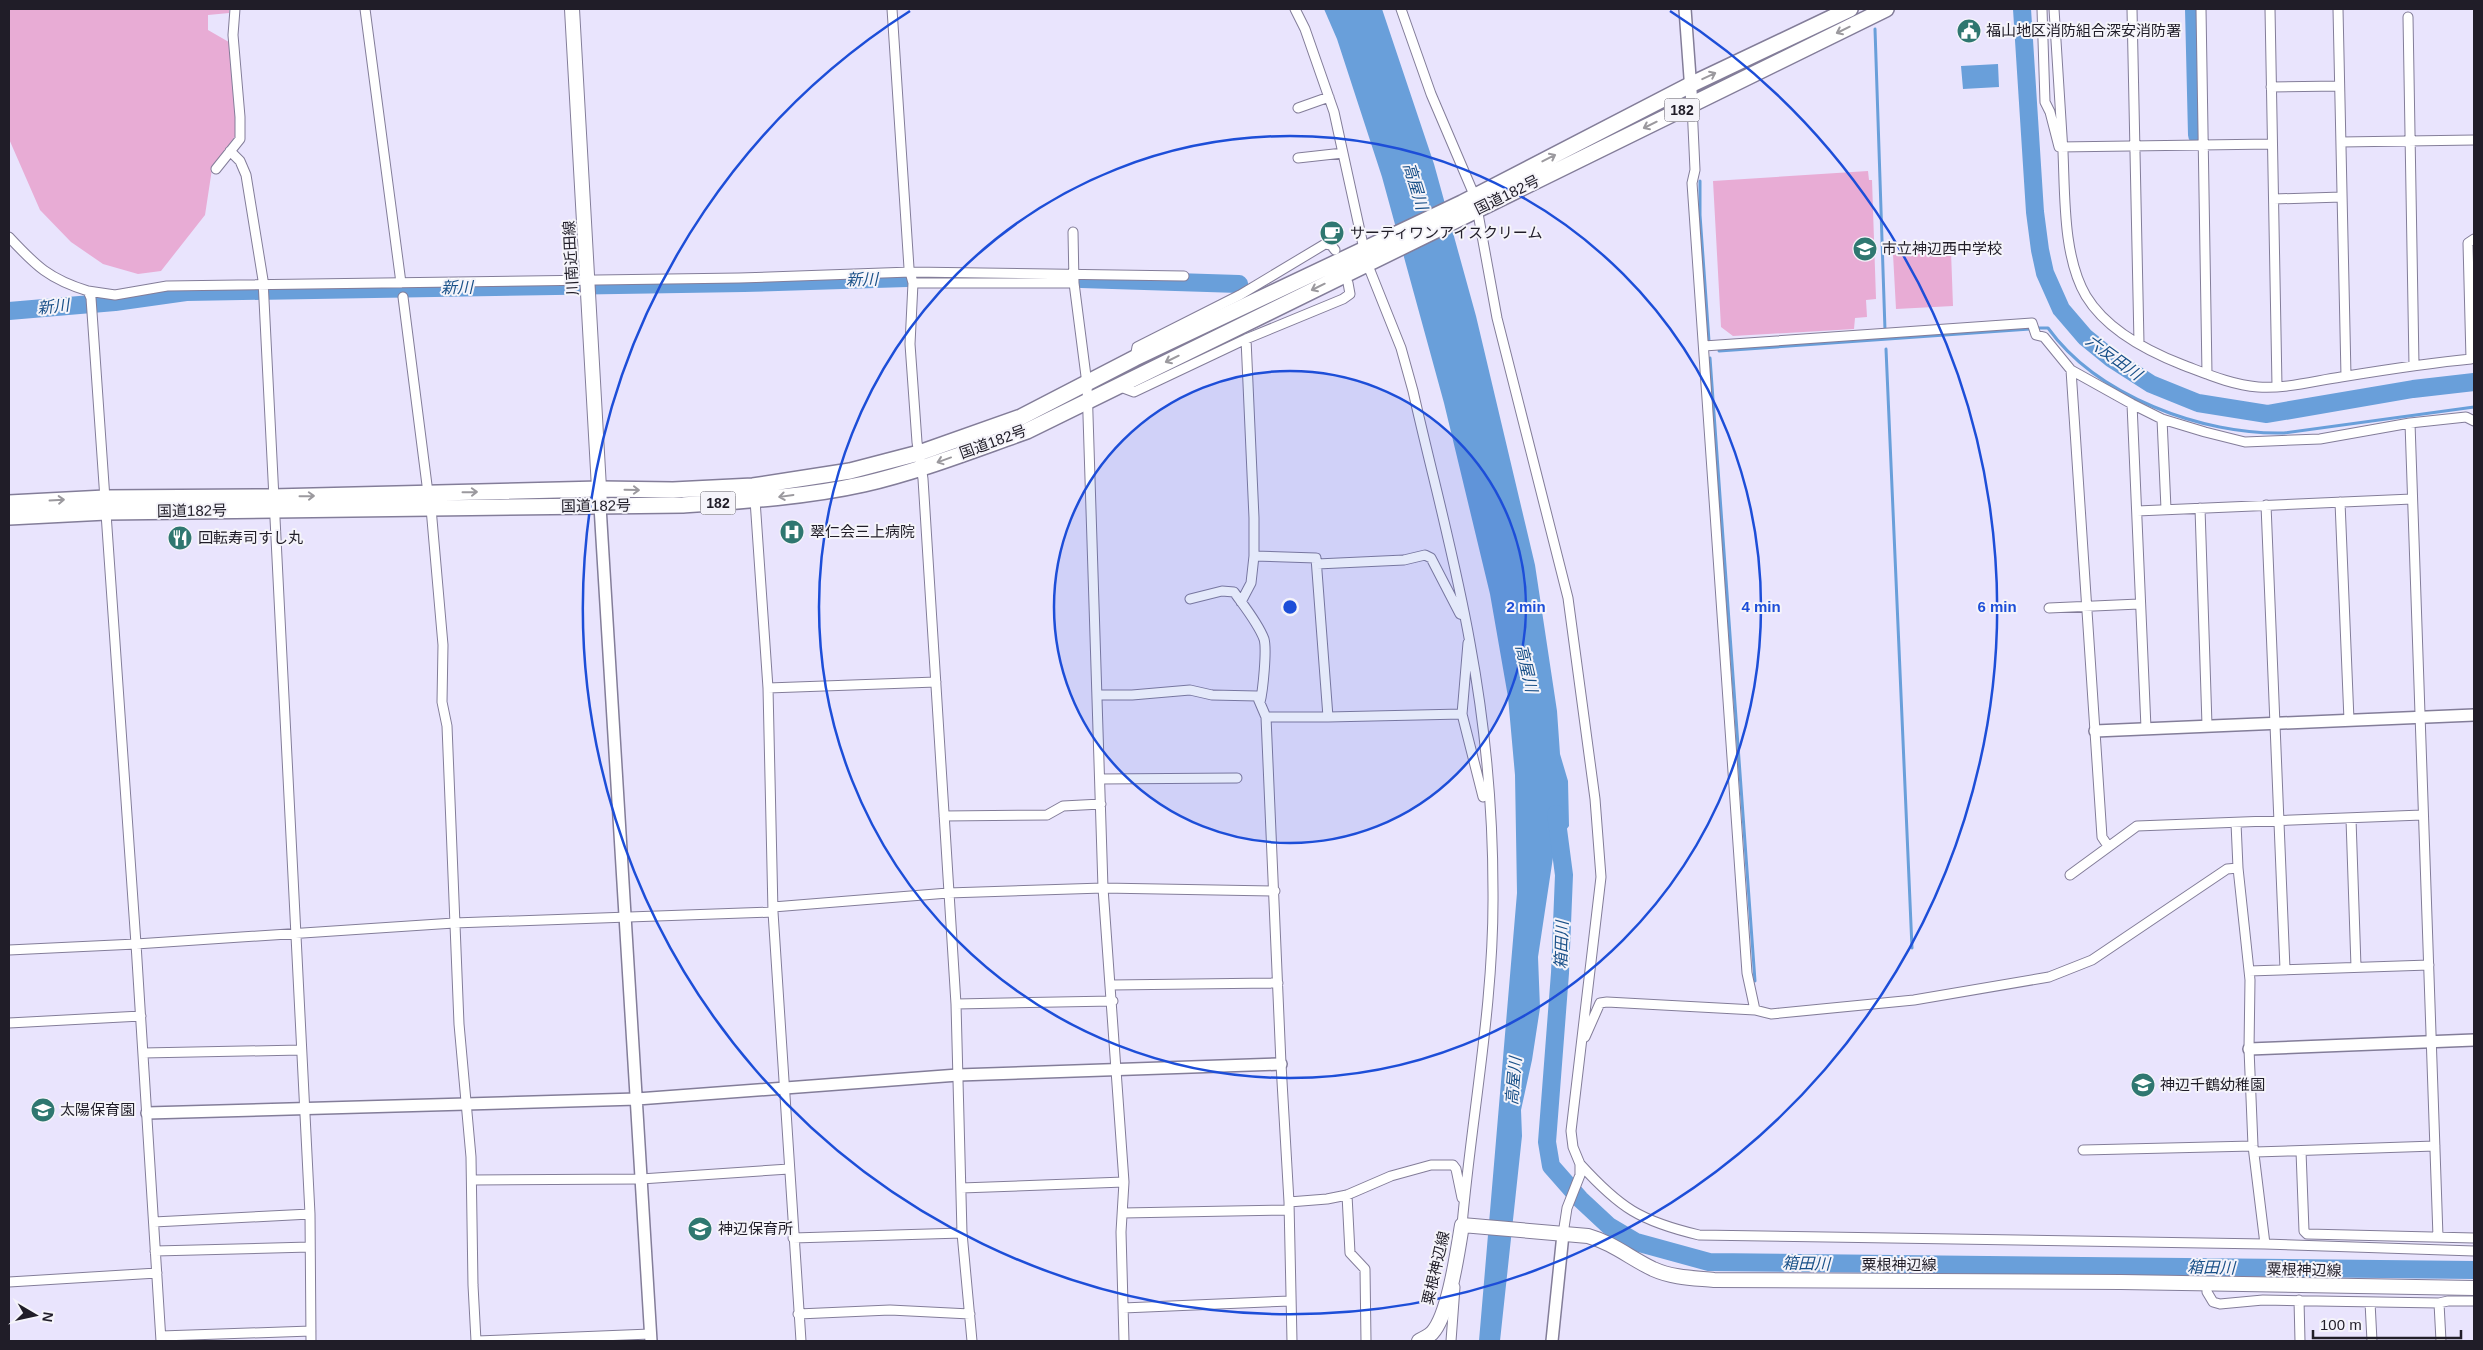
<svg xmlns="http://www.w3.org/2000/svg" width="2483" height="1350" viewBox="0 0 2483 1350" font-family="Helvetica,'Noto Sans JP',sans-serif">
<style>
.green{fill:#e8acd5}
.water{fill:#699fda}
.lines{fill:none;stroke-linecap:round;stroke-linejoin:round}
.stream{stroke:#699fda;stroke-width:3}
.river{stroke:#699fda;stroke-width:18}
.minor-casing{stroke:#837d99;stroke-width:11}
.tertiary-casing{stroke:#837d99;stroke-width:14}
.secondary-casing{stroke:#837d99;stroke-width:16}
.trunk-casing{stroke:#837d99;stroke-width:18}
.minor{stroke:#fff;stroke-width:9}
.tertiary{stroke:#fff;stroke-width:11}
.secondary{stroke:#fff;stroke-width:14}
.trunk{stroke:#fff;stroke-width:15}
.oneway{stroke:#9b999e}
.ring{fill:none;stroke:#1d4ed8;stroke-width:2.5}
.labels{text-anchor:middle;stroke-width:4;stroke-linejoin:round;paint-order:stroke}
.shield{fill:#f5f4fa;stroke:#605e67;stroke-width:1}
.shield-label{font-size:14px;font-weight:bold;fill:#201d28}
.poi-label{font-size:15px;fill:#201d28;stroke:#f5f4fa;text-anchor:start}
.street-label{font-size:15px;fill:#201d28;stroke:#f5f4fa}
.water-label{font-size:16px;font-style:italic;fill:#195088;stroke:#f5f4fa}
.centre{fill:#1d4ed8;stroke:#f5f4fa;stroke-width:2.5}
.ring-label{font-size:15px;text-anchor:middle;font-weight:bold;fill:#1d4ed8;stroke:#f5f4fa;stroke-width:4;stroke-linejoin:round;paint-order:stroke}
</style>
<rect width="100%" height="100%" fill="#e9e4fd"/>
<path class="green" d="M 9,9 L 229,9 L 229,13 L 208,15 L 208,30 L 234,45 L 239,131 L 212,169 L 205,215 L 161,271 L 138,274 L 103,264 L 71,242 L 40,210 L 9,139 Z
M 1868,171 L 1869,180 L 1872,180 L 1876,299 L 1866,300 L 1867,317 L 1855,318 L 1854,329 L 1733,336 L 1721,327 L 1713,181 Z
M 1951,251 L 1953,306 L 1896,309 L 1893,254 Z"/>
<path class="water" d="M 1324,9 L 1382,9 L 1434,164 L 1476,316 L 1535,565 L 1557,711 L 1560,754 L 1568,781 L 1569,826 L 1555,844 L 1538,957 L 1540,1008 L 1532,1060 L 1521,1110 L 1522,1136 L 1500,1341 L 1479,1341 L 1517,893 L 1515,775 L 1508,697 L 1490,594 L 1444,403 L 1382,177 L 1337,39 Z
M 1998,64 L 1999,87 L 1963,89 L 1961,66 Z"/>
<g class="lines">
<path class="stream" d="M 1875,29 L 1885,330
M 1700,181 L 1700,215 L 1709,341
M 2036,328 L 2048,328 C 2097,396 2202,435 2284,433 L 2474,407
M 1886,349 L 1912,948
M 1719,351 L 2030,329
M 1710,358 L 1755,981"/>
<path class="river" d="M 2022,9 L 2035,212 L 2040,250 L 2045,273 L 2061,309 L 2085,337 L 2112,359 L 2151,384 L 2198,403 L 2267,414 L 2413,389 L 2474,382
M 2194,9 L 2197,135
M 917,278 L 958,277
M 1081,279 L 1239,284 L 1240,289
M 9,311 L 115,302 L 186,292 L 744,283 L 907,278
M 1556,814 L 1564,875 L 1560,973 L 1547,1142 L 1551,1166 L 1580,1199 L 1609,1226 L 1636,1242 L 1709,1262 L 2474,1270"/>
<defs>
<path id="minor" d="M 365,9 L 401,283
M 892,9 L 909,268 L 913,283 L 910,344 L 917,442 L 923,479 L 956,1004 L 962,1233 L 972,1341
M 1295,9 L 1305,29 L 1334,112 L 1367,263 L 1401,348 L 1413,391 C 1432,475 1455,558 1470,643 C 1485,724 1493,809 1493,892 C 1494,1004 1472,1113 1462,1225
M 1401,9 L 1431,94 L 1475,197 L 1497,318 L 1568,598 L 1595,799 L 1601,877 L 1571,1131 L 1573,1147 L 1580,1164 L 1580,1175 L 1567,1208 L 1563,1234
M 2042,9 L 2045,102 L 2050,112 L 2059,147 L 2272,144
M 2054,9 C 2057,56 2060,104 2063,152 C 2065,196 2063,257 2086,296 C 2106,329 2147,351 2183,365 C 2207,374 2232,385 2258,387 C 2285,389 2314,381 2341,377 C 2384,370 2427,363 2471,359 L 2468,243 L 2474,239
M 2132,9 L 2139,343
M 2201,9 L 2207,374
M 2270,9 L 2277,386
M 2338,9 L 2346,376
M 2408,17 L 2414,365
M 2271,87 L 2339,86
M 1692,105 L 1695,170 L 1692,183 L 1747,973 L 1755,1010
M 1298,108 L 1329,97
M 2341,142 L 2474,140
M 230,151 L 240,161 L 246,175 L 263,280 L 310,1214 L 311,1341
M 1298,158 L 1343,153
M 216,169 L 240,139 L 240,117 L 233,35 L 235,9
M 2274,199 L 2342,197
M 1073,232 L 1074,283 L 1087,384 L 1103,888 L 1124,1182 L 1121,1232 L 1124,1341
M 9,237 C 36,266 49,279 88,291 L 91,298 L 136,944 L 161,1341
M 913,283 L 1074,283
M 88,291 L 115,295 L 167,286 L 739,278 L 911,272 L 1184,276
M 403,297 L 428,493
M 1246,339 L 1254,518 L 1254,556
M 1704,346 L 2032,323 L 2036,335 L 2044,337 L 2071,370 L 2132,404 L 2162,419 L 2205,432 L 2245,442 L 2320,439 L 2410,423 L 2466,417 L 2474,421
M 1135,358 L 1137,347 L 1240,295 L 1325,244 L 1331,245 L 1335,250
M 2071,370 L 2102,837 L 2108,846
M 1118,386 L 1134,392 L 1246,339 L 1343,299 L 1350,294 L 1348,283
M 2132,404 L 2146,728
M 2162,419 L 2166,509
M 2410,423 L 2438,1237
M 755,500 L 768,688 L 773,912 L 801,1341
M 2340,502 L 2349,720
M 2266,505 L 2285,969
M 431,508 L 443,645 L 442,702 L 447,726 L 459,1024 L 471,1157 L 473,1285 L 476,1341
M 2200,508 L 2207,725
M 2137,511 L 2412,499
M 1317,564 L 1404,560 L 1425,555 L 1431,558 L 1460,614 L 1463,615
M 1190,599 L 1222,591 L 1234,592 C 1244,606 1258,623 1264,639 C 1267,649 1263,691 1260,702
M 1241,602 L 1251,583 L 1254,556 L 1316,558 L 1328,717 L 1266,717 L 1281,1064 L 1289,1202 L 1292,1341
M 2049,608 L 2139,604
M 1468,643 L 1462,714 L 1483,797
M 768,688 L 936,682
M 1097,695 L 1132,695 L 1190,690 L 1212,695 L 1257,696 L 1266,717
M 1328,717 L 1462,714
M 1100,779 L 1237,778
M 944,816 L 1047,815 L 1063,806 L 1101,804
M 2351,819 L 2356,967
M 2236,823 L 2238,868 L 2250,980 L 2249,1049 L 2253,1146 L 2265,1244
M 2070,875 L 2137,826 L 2422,815
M 773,907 L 948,893 L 1103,888 L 1275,891
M 9,950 L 136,944 L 454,923 L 773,912
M 2249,971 L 2429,965
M 1112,985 L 1278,983
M 956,1004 L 1113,1001
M 9,1023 L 141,1016
M 1585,1037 L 1600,1003 L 1607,1002 L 1755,1010 L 1771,1014 L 1914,1000 L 2049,977 L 2092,960 L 2227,869 L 2238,868
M 143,1053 L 301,1050
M 2083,1150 L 2253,1146
M 2301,1151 L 2304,1231 L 2307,1234 L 2474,1238
M 2255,1152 L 2435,1146
M 1580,1164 C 1620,1208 1640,1221 1699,1235 L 2265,1244 L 2474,1251
M 472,1180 L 641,1179 L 789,1169
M 961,1188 L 1124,1182
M 1347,1195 L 1350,1253 L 1365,1269 L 1366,1341
M 1289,1202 L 1327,1199 L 1347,1195 L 1391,1176 L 1431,1165 L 1453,1165 L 1456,1169 L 1462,1198
M 1123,1213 L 1289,1210
M 154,1222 L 310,1214
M 793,1238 L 962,1233
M 155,1251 L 310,1247
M 9,1282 L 157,1273
M 2207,1285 L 2207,1292 L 2213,1302 L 2220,1304 L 2263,1300 L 2439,1303 L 2448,1301 L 2474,1301
M 2299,1300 L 2300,1341
M 2370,1302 L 2372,1341
M 2439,1303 L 2441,1341
M 1123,1308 L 1290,1301
M 798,1314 L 890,1310 L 970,1314
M 161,1336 L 311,1331
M 477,1341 L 650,1334
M 1451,1341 L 1455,1287"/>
<path id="tertiary" d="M 1685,9 L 1692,105
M 600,506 L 651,1341
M 2095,731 L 2474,715
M 2249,1049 L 2474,1040
M 147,1113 L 637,1099 L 958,1075 L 1281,1064
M 1552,1341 L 1563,1234"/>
<path id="secondary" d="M 572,9 L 600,506
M 1419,1341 C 1423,1339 1429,1336 1432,1333 C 1449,1315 1458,1249 1462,1225 L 1588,1236 C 1613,1243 1630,1258 1653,1269 C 1673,1278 1694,1278 1714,1280 L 2121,1282 L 2474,1288"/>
<path id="trunk" d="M 9,503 L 105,498 L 272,497 L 600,489 L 673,490 L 753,486 L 850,471 L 919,453 L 1021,417 L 1135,358 L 1462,203 L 1690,85 L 1850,9
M 9,517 L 106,512 L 683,505 C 742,501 806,497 864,484 C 920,471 973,450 1027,431 L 1886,9"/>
</defs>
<use href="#minor" class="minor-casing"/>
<use href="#tertiary" class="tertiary-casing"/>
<use href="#secondary" class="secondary-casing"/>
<use href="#trunk" class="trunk-casing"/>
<use href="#minor" class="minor"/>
<use href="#tertiary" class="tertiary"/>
<use href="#secondary" class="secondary"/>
<use href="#trunk" class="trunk"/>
</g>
<defs><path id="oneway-shaft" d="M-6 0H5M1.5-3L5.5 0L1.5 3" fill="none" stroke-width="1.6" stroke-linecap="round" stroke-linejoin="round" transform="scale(1.25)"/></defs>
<g class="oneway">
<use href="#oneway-shaft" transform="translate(1843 30) rotate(154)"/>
<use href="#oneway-shaft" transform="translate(1709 76) rotate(-25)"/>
<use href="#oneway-shaft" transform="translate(1650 125) rotate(154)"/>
<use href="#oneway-shaft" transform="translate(1549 158) rotate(-27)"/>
<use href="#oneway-shaft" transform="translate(1318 287) rotate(154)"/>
<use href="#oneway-shaft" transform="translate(1172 359) rotate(154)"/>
<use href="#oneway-shaft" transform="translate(944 460) rotate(160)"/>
<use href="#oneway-shaft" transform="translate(632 490) rotate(1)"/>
<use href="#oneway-shaft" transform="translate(470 492) rotate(-1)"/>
<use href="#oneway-shaft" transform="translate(307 496) rotate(-1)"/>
<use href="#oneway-shaft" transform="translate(786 496) rotate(172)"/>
<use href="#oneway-shaft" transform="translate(57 500) rotate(-3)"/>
</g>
<circle cx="1290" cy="607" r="236" fill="#1d4ed8" fill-opacity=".12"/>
<g class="ring">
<circle cx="1290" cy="607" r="236"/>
<circle cx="1290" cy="607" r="471"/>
<path d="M1670 11A707 707 0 1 1 910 11"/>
</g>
<defs>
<symbol id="civic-disc" viewBox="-11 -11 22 22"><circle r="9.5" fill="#2f7770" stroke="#f5f4fa"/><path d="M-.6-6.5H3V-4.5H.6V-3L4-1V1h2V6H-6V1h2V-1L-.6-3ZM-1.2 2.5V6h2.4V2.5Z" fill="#fff"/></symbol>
<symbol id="cafe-disc" viewBox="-11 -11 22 22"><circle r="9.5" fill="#2f7770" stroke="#f5f4fa"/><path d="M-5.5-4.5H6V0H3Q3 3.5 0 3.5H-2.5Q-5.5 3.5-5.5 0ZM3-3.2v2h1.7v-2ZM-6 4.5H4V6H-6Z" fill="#fff"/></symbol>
<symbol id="school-disc" viewBox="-11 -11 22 22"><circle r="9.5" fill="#2f7770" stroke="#f5f4fa"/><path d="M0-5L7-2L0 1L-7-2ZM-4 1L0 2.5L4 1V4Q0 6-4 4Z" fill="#fff"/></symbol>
<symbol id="hospital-disc" viewBox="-11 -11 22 22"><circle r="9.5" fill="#2f7770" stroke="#f5f4fa"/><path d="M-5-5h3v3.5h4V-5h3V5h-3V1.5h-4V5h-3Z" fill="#fff"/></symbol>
<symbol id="restaurant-disc" viewBox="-11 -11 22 22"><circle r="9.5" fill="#2f7770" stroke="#f5f4fa"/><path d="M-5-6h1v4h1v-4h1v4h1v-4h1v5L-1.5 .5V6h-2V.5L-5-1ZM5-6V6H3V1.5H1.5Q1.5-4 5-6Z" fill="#fff"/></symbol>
</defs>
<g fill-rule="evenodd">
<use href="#civic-disc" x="1955" y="17" width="28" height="28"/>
<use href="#cafe-disc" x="1318" y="219" width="28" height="28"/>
<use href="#school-disc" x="1851" y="235" width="28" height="28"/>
<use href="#hospital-disc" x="778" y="518" width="28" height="28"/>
<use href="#restaurant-disc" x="166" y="524" width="28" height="28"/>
<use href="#school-disc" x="2129" y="1071" width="28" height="28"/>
<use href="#school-disc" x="29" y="1096" width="28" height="28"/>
<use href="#school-disc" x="686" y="1215" width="28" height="28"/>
</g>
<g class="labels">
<g class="shield">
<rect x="1664.5" y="98.5" width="35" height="23" rx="4"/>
<rect x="700.5" y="491.5" width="35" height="23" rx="4"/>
</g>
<g class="shield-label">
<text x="1682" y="115">182</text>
<text x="718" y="508">182</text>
</g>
<g class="poi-label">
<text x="1986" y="36">福山地区消防組合深安消防署</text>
<text x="1350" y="238">サーティワンアイスクリーム</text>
<text x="1882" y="254">市立神辺西中学校</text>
<text x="810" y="537">翠仁会三上病院</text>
<text x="198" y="543">回転寿司すし丸</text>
<text x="2160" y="1090">神辺千鶴幼稚園</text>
<text x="60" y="1115">太陽保育園</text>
<text x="718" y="1234">神辺保育所</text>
</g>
<g class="street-label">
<text transform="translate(1507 195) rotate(-26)" y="5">国道182号</text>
<text transform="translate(571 258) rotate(-93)" y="5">川南近田線</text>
<text transform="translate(993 442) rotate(-20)" y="5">国道182号</text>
<text transform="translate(596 506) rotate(-1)" y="5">国道182号</text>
<text transform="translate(192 511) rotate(-1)" y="5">国道182号</text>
<text x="1899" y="1270">粟根神辺線</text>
<text transform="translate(1436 1268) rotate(-77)" y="5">粟根神辺線</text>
<text transform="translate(2304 1270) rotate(1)" y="5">粟根神辺線</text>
</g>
<g class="water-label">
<text transform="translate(1416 186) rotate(73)" y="6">高屋川</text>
<text transform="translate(862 279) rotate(-1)" y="6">新川</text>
<text transform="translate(457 287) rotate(-1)" y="6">新川</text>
<text transform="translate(53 306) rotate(-6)" y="6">新川</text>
<text transform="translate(2114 357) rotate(36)" y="6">六反田川</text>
<text transform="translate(1527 668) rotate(77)" y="6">高屋川</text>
<text transform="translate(1561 945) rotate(-88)" y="6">箱田川</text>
<text transform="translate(1513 1081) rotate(-85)" y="6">高屋川</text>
<text transform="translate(1806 1263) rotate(1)" y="6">箱田川</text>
<text transform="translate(2211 1267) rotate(1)" y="6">箱田川</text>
</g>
</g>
<circle cx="1290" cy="607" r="8" class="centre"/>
<g class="ring-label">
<text x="1526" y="612">2 min</text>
<text x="1761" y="612">4 min</text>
<text x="1997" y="612">6 min</text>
</g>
<rect width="2483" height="1350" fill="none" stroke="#201d28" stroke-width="20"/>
<g transform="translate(35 1315) rotate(99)" stroke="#f5f4fa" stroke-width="4" paint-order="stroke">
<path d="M0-4L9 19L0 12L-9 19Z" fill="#201d28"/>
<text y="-8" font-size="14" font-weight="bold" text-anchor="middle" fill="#201d28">N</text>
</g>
<path d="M2313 1330v8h148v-8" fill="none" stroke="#201d28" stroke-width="2.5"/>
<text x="2320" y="1330" font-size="15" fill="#201d28" stroke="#f5f4fa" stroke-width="4" paint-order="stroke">100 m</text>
</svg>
